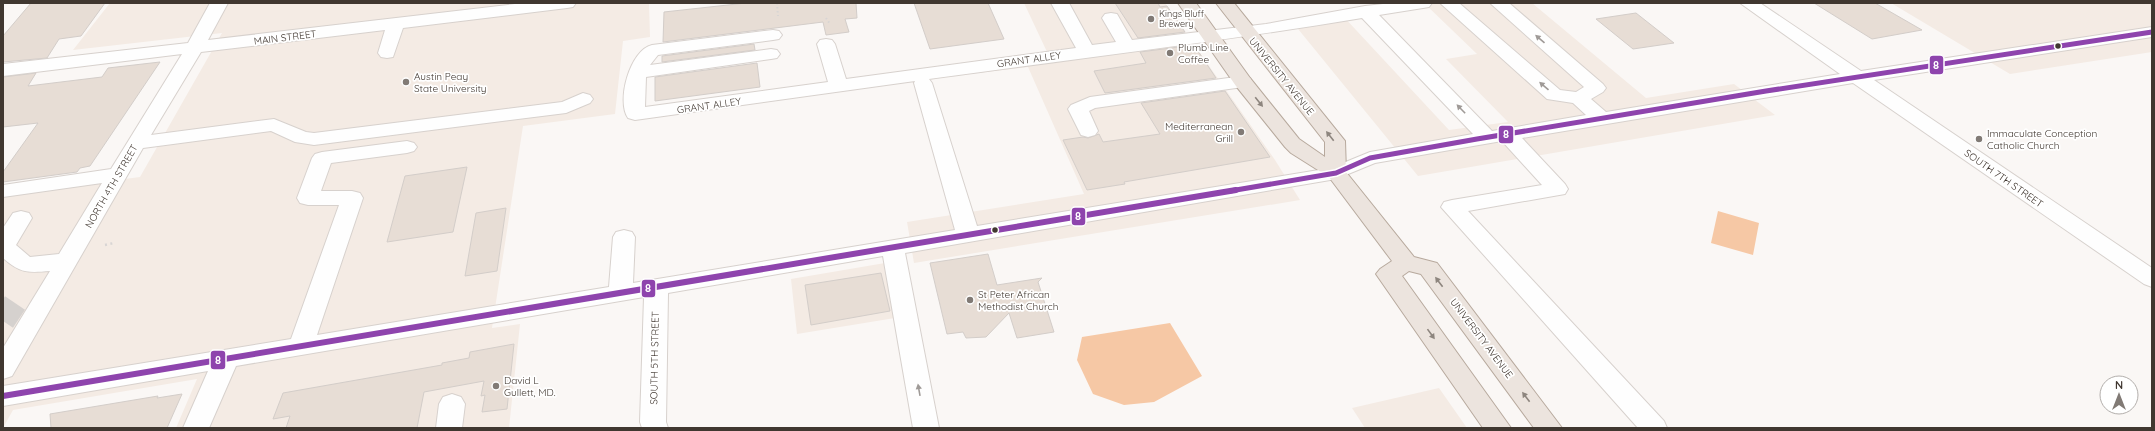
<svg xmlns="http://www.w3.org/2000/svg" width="2155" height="431" viewBox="0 0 2155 431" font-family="Quicksand,sans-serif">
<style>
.built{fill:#f4ebe4}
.water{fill:#f6c8a5}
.building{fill:#e7ddd5;stroke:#d3cdc9}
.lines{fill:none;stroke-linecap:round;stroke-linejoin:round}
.minor-tunnel{stroke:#d5d1ce;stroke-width:24;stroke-dasharray:24 12;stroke-linecap:butt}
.minor-casing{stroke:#d7d1cd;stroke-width:2}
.major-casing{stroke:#b7a99d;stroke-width:2}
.path-far1{stroke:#d8d5d4;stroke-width:2;stroke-dasharray:1.5 2.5;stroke-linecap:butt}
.path{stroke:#d8d5d4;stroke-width:2.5;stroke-dasharray:2 3.5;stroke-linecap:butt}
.minor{fill:#fefefe;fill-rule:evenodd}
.major{fill:#ece4de;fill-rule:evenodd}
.bus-1-far1-casing{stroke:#fff;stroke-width:8}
.bus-1-casing{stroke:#fff;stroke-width:10}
.bus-1-far1{stroke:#8e44ad;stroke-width:5}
.bus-1{stroke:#8e44ad;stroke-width:6}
.oneway{fill:#9f9a97}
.oneway2{fill:#8d857e}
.poi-dot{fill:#817a75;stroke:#fff;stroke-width:1.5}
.bus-dot{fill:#403730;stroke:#fff;stroke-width:1.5}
.labels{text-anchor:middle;stroke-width:3.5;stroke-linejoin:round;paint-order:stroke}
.far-poi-label{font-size:9px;fill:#403730;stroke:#fff;text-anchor:start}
.street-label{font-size:10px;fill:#403730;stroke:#fff}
.poi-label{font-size:10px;fill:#403730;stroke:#fff;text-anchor:start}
.line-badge{stroke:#fff;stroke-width:1.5}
.badge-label{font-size:11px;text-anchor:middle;font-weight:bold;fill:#fff}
</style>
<rect width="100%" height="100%" fill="#faf7f5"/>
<path class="built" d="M 110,3 L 649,3 L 650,37 L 623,41 L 615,114 L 523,126 L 492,328 L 520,324 L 509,428 L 176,428 L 197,379 L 13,410 L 3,428 L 3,195 L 140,177 L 222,33 L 73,50 Z
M 1024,3 L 1165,3 L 1275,160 L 1300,200 L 914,263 L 907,222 L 1084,194 L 1028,67 L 969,74 L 965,64 L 1048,54 Z
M 1424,3 L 1532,3 L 1646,98 L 1734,84 L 1775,115 L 1418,176 L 1294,24 L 1343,16 L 1449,130 L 1508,122 L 1446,59 L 1477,54 Z
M 1891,3 L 2152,3 L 2152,52 L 2010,74 Z
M 885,263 L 895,318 L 797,334 L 791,279 Z
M 1439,388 L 1467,428 L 1365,428 L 1352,408 Z"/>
<path class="water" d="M 1718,211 L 1759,223 L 1753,255 L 1711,243 Z
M 1170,323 L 1202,376 L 1154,402 L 1124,405 L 1093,394 L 1077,360 L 1082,337 Z"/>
<path class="building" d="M 31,3 L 105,3 L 81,36 L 59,39 L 47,58 L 3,62 L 3,36 Z
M 746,3 L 856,3 L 857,18 L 845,19 L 849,32 L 826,35 L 823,22 L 663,42 L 664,12 Z
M 914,3 L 988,3 L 1004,39 L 930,49 Z
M 1115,3 L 1158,3 L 1160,7 L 1167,6 L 1185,32 L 1138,38 Z
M 1814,3 L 1875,3 L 1922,30 L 1872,39 Z
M 1636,13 L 1674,43 L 1633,49 L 1596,19 Z
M 754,44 L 755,50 L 662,62 L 662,56 Z
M 1194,45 L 1216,78 L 1105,93 L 1094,71 L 1146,63 L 1140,52 Z
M 160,62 L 90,166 L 80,168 L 77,172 L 3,182 L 3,172 L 38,123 L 3,127 L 3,77 L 36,73 L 28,86 L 102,77 L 108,68 Z
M 757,63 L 760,87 L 655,101 L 655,77 Z
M 1225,91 L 1270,157 L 1124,182 L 1125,184 L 1087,190 L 1063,140 L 1083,137 L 1088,138 L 1099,134 L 1103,142 L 1160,134 L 1141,103 Z
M 467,167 L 453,232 L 387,242 L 405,176 Z
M 506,208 L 497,271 L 465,276 L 476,213 Z
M 988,254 L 997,285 L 1042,278 L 1038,282 L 1054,332 L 1017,338 L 1009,313 L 986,337 L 966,338 L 963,332 L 947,334 L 930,263 Z
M 881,273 L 890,311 L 811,325 L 805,285 Z
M 514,344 L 507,409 L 482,412 L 485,395 L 481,396 L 484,381 L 424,392 L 417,428 L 286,428 L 290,416 L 273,419 L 283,393 L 442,365 L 442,363 L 469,358 L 470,352 Z
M 182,394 L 167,428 L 51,428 L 50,414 L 158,396 L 157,398 Z"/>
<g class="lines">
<path class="minor-tunnel" d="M 3,321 L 15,303"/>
<defs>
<path id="minor" d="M 210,3 L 228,3 L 208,40 L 524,3 L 576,3 L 573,7 L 567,8 L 403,28 L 393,57 L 387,58 L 381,57 L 378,53 L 385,30 L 201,52 L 151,135 L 274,119 L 306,132 L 314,133 L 562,102 L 583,93 L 590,95 L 593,99 L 590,103 L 566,113 L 314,145 L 295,142 L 271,131 L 143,148 L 12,376 L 3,379 L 3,348 L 50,271 C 27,273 20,273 3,258 L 3,228 L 13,213 L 21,211 L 29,213 L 32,218 L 16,245 L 30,257 L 59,254 L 102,183 L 3,197 L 3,185 L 111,169 L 182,54 L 3,76 L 3,64 L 188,43 Z
M 1051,3 L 1069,3 L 1092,45 L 1116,42 L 1102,18 L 1105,14 L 1111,13 L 1117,14 L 1132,40 L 1266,24 L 1365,6 L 1392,3 L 1432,3 L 1429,7 L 1423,8 L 1379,15 L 1492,131 L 1586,115 L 1573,103 L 1547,99 L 1440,3 L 1459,3 L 1560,90 L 1576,92 L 1584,87 L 1490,3 L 1509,3 L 1603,84 L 1606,88 L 1603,92 L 1591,99 L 1606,112 L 1840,74 L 1740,3 L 1760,3 L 1861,71 L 2152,27 L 2152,37 L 1874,80 L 2152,268 L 2152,287 L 2144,284 L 1853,83 L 1522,138 L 1565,184 L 1568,189 L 1565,194 L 1468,211 L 1664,421 L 1667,428 L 1638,428 L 1441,207 L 1444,202 L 1452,200 L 1542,185 L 1502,141 L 1375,163 L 1336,179 L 905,253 L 939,428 L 913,428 L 883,256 L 668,293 L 666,422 L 668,428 L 642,428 L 640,422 L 644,297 L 236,366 L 209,428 L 183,428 L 208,371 L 3,406 L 3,386 L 291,339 L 339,205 L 308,205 L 300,203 L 297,198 L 312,158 L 315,154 L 322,152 L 407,141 L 414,143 L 417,147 L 414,151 L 407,153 L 331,163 L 321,191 L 352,191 L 360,193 L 363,198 L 317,335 L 609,287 L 613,237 L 616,232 L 624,230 L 632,232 L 635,237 L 633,283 L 955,230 L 914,83 L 915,81 L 635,120 L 628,118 C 616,101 630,50 652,45 L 773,30 L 779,31 L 782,35 L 779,39 L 773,40 L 658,55 L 650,65 L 771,49 L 777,50 L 780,54 L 777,58 L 771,59 L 646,77 L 645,107 L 828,82 L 817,44 L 820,40 L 826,39 L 832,40 L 835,44 L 846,79 L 1076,48 ZM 1362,18 L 1473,134 L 1370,152 L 1331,168 L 977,226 L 932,83 L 929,79 C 1074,59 1219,42 1362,18 Z
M 1243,76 L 1250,78 L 1252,82 L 1250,86 L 1095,108 L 1089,111 L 1098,131 L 1095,135 L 1088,137 L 1081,135 L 1068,109 L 1071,105 L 1090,97 Z
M 452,394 L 461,397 L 465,404 L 462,428 L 436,428 L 439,404 L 443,397 Z"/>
<path id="major" d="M 1178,3 L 1196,3 L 1250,78 L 1299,139 L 1325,157 L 1325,142 L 1216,3 L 1234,3 L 1345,141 L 1346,172 L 1414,257 L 1437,263 L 1562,428 L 1534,428 L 1421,274 L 1409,271 L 1402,276 L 1511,428 L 1483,428 L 1376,274 L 1380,269 L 1392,261 L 1329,177 L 1291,153 L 1285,147 L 1236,86 Z"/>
</defs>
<use href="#minor" class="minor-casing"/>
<use href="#major" class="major-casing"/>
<path class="path-far1" d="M 777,3 L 778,16
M 826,18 L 830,24"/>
<path class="path" d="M 105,245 L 114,243"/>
<use href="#minor" class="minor"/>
<use href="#major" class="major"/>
<defs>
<path id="bus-1-far1" d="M 1230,191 L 1336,173 L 1370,158 L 1477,139 L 1766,91 L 2152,32"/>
<path id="bus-1" d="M 3,396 L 1236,190"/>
</defs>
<use href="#bus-1-far1" class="bus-1-far1-casing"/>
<use href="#bus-1" class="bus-1-casing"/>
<use href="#bus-1-far1" class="bus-1-far1"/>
<use href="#bus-1" class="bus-1"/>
</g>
<defs><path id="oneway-solid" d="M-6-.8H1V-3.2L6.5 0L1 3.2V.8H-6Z"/></defs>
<g class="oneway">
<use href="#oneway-solid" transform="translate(1540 39) rotate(-139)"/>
<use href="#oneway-solid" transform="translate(1544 86) rotate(-139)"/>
<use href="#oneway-solid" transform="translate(1461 109) rotate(-134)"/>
<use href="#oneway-solid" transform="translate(919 390) rotate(-100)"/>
</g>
<g class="oneway2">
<use href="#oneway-solid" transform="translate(1259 102) rotate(51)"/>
<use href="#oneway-solid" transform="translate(1330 136) rotate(-128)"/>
<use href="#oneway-solid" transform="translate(1439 282) rotate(-127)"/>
<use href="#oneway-solid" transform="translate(1431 334) rotate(54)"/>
<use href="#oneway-solid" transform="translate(1526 397) rotate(-127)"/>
</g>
<g class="poi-dot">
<circle cx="1151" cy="19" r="4"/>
<circle cx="1170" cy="53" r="4"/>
<circle cx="406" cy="82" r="4"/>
<circle cx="1241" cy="132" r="4"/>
<circle cx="1979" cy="139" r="4"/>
<circle cx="970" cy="300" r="4"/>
<circle cx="496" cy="386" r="4"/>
</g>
<g class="bus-dot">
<circle cx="2058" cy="46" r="3.5"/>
<circle cx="995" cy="230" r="3.5"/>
</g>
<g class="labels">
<g class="far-poi-label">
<text x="1159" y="17">Kings Bluff<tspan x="1159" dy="10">Brewery</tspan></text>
</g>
<g class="street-label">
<text transform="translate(285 37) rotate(-7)" y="4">MAIN STREET</text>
<text transform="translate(1029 59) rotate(-8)" y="4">GRANT ALLEY</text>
<text transform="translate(1282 76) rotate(51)" y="4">UNIVERSITY AVENUE</text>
<text transform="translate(709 105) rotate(-8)" y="4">GRANT ALLEY</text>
<text transform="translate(2004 178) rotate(35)" y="4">SOUTH 7TH STREET</text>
<text transform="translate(111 186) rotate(-60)" y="4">NORTH 4TH STREET</text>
<text transform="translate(1482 338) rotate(53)" y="4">UNIVERSITY AVENUE</text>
<text transform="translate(654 358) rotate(-89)" y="4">SOUTH 5TH STREET</text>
</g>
<g class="poi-label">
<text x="1178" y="51">Plumb Line<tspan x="1178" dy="12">Coffee</tspan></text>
<text x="414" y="80">Austin Peay<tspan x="414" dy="12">State University</tspan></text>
<text x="1233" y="130" text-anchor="end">Mediterranean<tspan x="1233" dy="12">Grill</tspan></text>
<text x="1987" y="137">Immaculate Conception<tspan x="1987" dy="12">Catholic Church</tspan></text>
<text x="978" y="298">St Peter African<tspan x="978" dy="12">Methodist Church</tspan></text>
<text x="504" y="384">David L<tspan x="504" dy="12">Gullett, MD.</tspan></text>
</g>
</g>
<g class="line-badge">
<rect x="1929" y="55" width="15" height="20" rx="4" fill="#8e44ad"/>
<rect x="1498" y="125" width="16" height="19" rx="4" fill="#8e44ad"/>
<rect x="1071" y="207" width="15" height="19" rx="4" fill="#8e44ad"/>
<rect x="641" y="279" width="15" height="19" rx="4" fill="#8e44ad"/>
<rect x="210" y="350" width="16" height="20" rx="4" fill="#8e44ad"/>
</g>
<g class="badge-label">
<text x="1936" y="69">8</text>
<text x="1506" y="138">8</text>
<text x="1078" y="220">8</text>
<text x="648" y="292">8</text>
<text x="218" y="364">8</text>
</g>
<rect width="2155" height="431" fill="none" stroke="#403730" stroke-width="8"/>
<g transform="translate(2119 395)"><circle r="19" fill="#ffffff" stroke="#b3afac"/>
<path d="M0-3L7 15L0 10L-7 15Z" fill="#817a75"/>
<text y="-6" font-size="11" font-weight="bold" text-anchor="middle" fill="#403730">N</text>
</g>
</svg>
